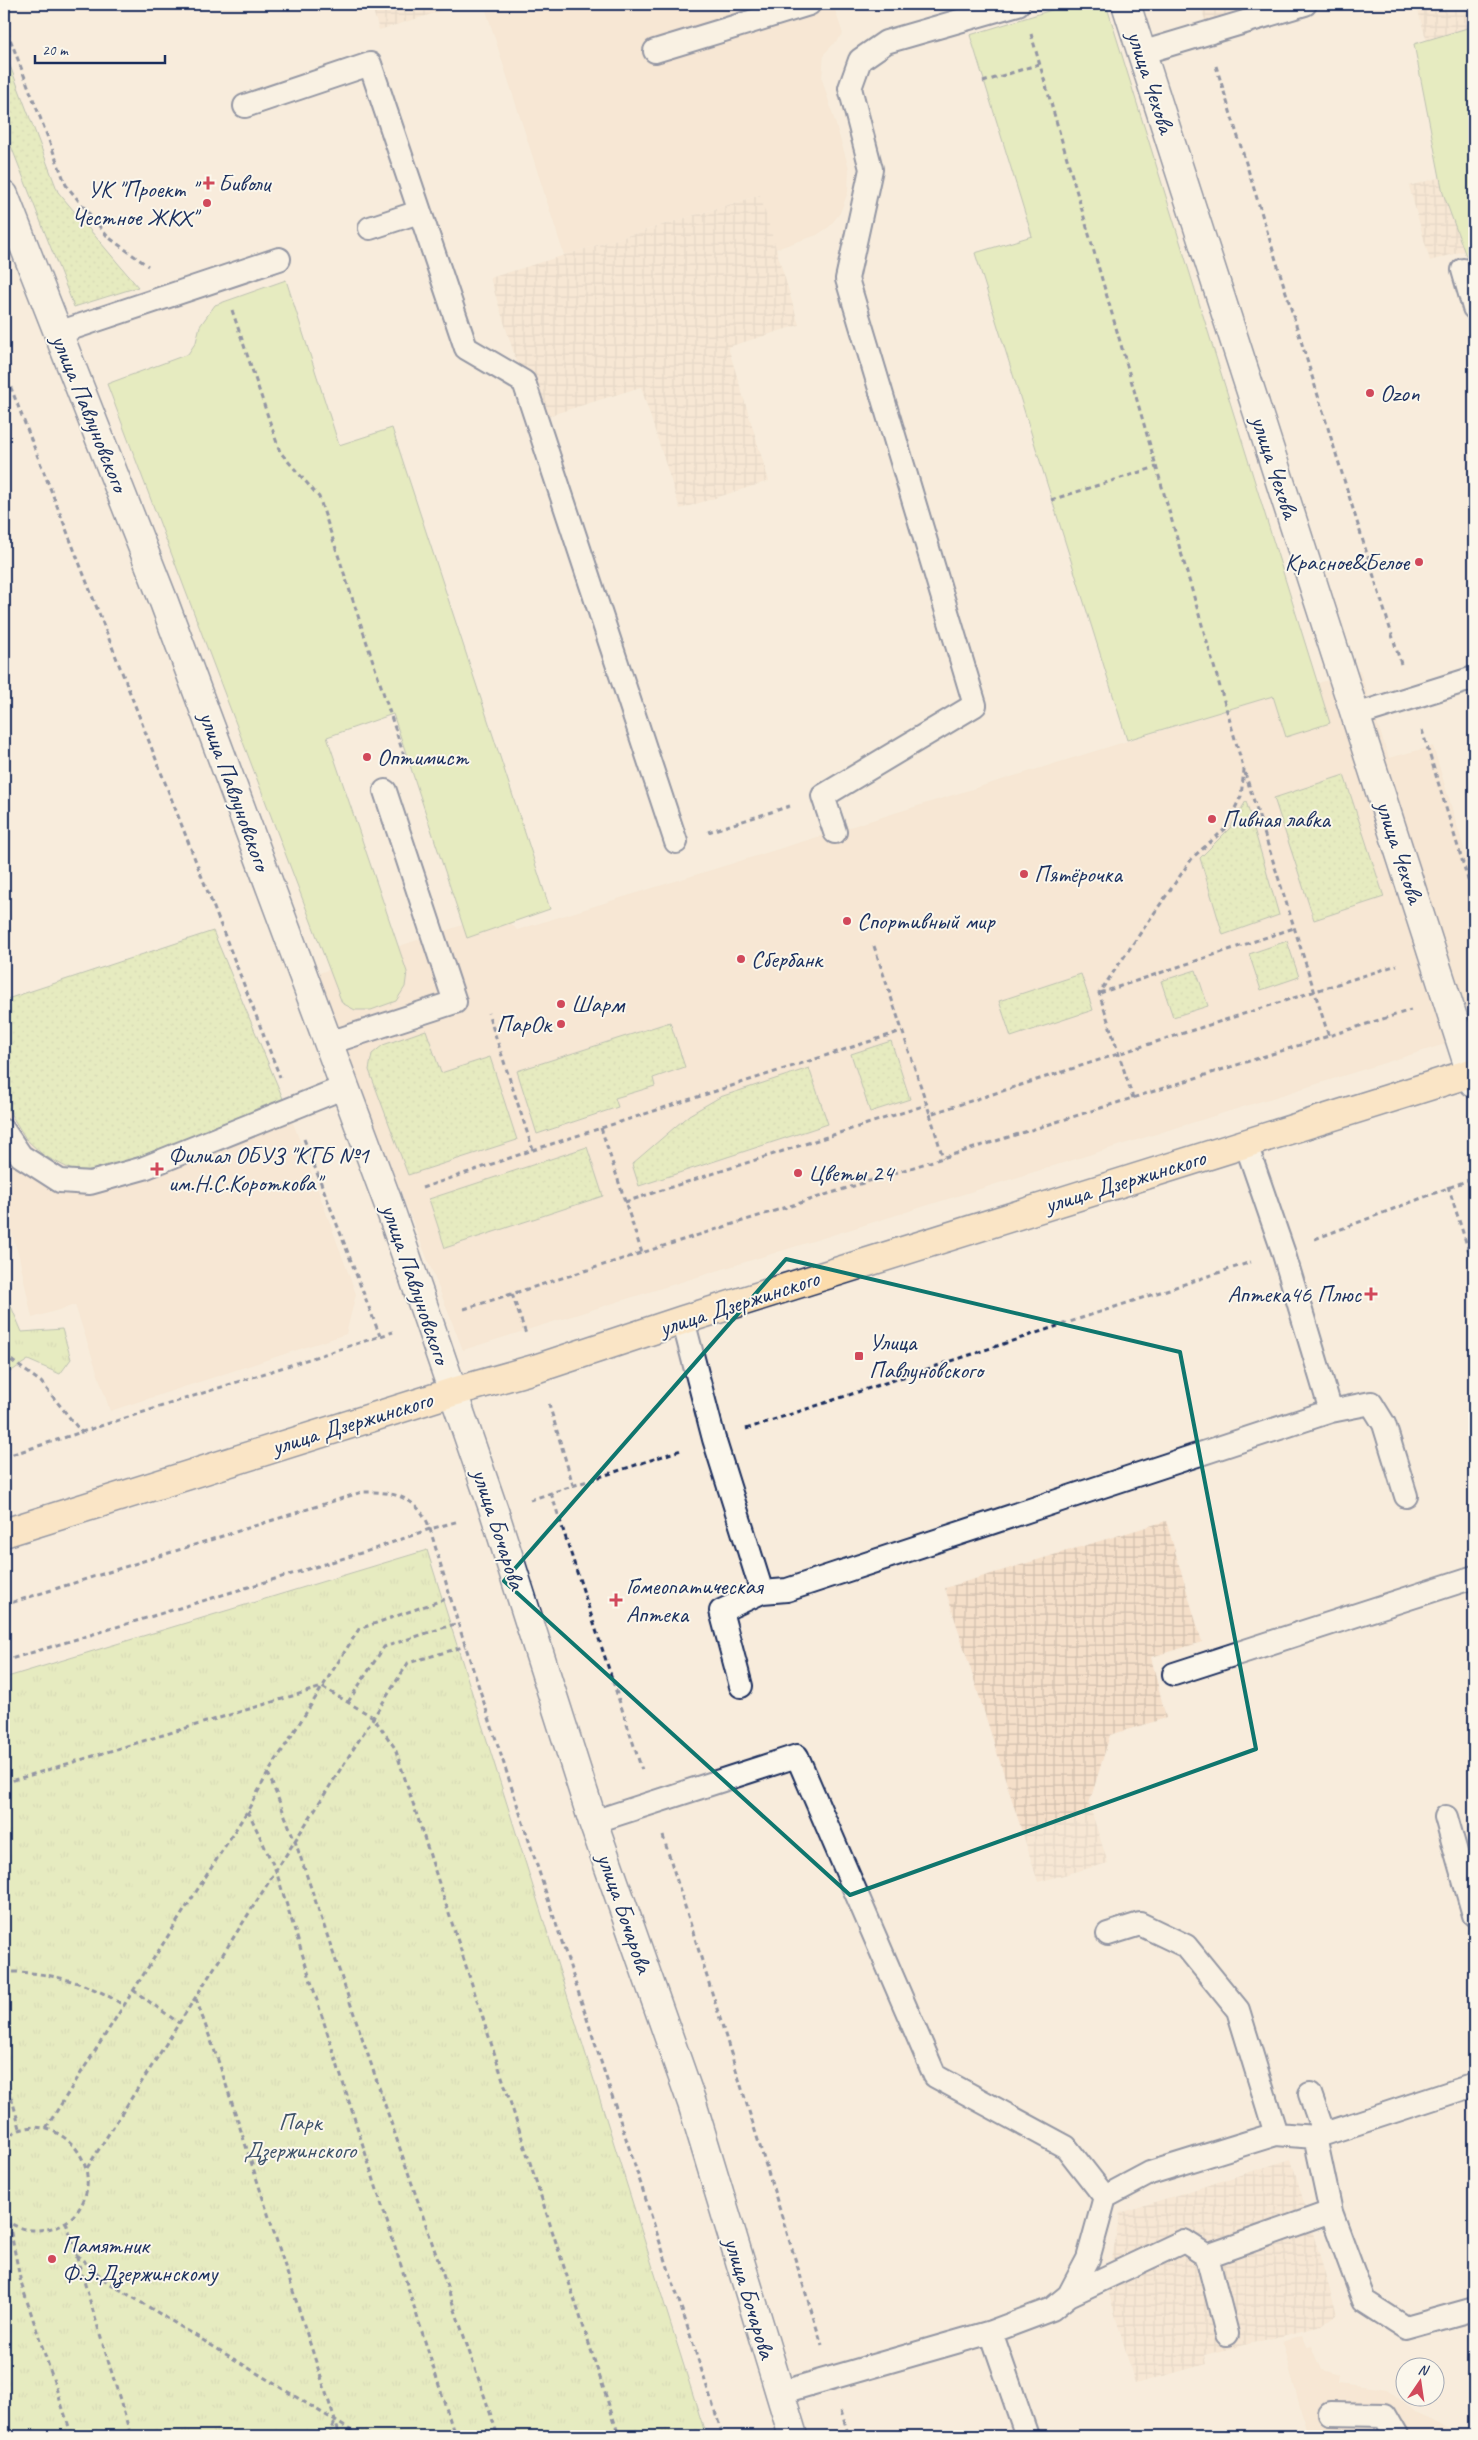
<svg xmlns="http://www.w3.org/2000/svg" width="1478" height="2440" viewBox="0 0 1478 2440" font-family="Caveat,sans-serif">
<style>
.built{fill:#f5dfc9}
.industrial{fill:url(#industrial-grid)}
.grass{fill:url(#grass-dots);stroke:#768c7e}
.park{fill:url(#park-tufts);stroke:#768c7e}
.garden{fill:#d1e89d;stroke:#768c7e}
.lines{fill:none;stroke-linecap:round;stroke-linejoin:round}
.lane-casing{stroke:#1b2f5e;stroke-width:26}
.street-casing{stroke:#1b2f5e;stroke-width:31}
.secondary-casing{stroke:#1b2f5e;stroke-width:31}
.primary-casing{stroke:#1b2f5e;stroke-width:31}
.path{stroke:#1b2f5e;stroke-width:3;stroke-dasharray:5 4;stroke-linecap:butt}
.lane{stroke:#fbf7ec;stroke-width:22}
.street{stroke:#fbf7ec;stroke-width:28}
.secondary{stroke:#fbf7ec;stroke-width:28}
.primary{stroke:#fcdcac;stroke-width:28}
.marked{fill:none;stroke:#0f766e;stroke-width:4;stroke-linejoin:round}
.poi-dot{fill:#d1495b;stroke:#fbf7ec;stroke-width:2}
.labels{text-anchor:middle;stroke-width:4;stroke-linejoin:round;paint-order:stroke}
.street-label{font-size:24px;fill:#1b2f5e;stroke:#fbf7ec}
.poi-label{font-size:24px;fill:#1b2f5e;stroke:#fbf7ec;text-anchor:start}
.park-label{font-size:24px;fill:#3f546b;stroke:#fbf7ec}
</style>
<defs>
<pattern id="industrial-grid" width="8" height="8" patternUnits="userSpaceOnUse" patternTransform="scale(1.25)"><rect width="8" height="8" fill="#f5dfc9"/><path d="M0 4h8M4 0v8" fill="none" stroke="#d1c0af"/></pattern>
<pattern id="grass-dots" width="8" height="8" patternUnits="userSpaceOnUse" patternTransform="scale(1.25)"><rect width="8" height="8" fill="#d1e89d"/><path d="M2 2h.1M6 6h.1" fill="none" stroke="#b3c78a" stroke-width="1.8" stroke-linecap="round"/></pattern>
<pattern id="park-tufts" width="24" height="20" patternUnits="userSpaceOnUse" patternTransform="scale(1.25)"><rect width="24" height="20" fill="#d1e89d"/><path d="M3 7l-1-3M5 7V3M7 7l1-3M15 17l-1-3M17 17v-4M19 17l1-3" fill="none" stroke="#b3c78a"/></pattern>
</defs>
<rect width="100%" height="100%" fill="#f8ecdc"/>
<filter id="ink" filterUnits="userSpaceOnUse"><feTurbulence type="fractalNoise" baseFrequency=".02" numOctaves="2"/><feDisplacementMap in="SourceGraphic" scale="10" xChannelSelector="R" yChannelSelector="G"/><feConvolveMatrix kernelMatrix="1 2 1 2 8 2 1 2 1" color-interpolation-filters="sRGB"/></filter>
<g filter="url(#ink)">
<path class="built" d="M 484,4 L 833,4 L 843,34 L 824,54 L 822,79 L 849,168 L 848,192 L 840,213 L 829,227 L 817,235 L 776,249 L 759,195 L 564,255 Z
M 1360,671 L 1389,758 L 1433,746 L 1474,881 L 1474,1035 L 463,1350 L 316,974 L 501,912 L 517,930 L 1273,696 Z
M 213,931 L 295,1128 L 356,1294 L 346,1334 L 110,1411 L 75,1305 L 32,1318 L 19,1256 L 4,1210 L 4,1000 Z
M 1302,2335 L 1307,2347 L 1312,2346 L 1322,2370 L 1338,2375 L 1337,2383 L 1388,2389 L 1415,2413 L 1468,2436 L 1308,2436 L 1282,2342 Z"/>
<path class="industrial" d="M 371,4 L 465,4 L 379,30 Z
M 1200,4 L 1271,4 L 1206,23 Z
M 1416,4 L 1474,4 L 1474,40 L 1430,52 Z
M 1474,168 L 1474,248 L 1430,261 L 1409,186 Z
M 760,195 L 799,325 L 728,347 L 769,481 L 680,509 L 641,387 L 535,420 L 490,278 Z
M 1166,1521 L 1202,1642 L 1151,1657 L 1166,1718 L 1110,1735 L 1089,1804 L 1108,1863 L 1038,1882 L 945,1588 Z
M 1291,2159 L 1337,2314 L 1322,2326 L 1204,2355 L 1206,2364 L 1135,2384 L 1107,2287 L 1120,2213 Z"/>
<path class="grass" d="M 4,50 L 58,192 L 138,287 L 74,307 L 4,128 Z
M 1344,775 L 1384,897 L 1314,920 L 1274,798 Z
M 1246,801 L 1279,915 L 1223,935 L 1200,858 L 1230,828 Z
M 213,931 L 284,1101 L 150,1156 L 104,1170 L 72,1170 L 43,1155 L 26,1139 L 4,1103 L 4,1000 Z
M 1287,941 L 1299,977 L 1261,990 L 1249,954 Z
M 1196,970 L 1208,1006 L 1173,1017 L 1161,981 Z
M 1081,974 L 1093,1010 L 1011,1037 L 999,1001 Z
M 670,1022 L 685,1067 L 653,1078 L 655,1086 L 615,1098 L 618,1107 L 537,1134 L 517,1071 Z
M 426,1030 L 441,1073 L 490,1057 L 517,1140 L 408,1175 L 369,1070 L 372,1054 L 383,1045 Z
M 891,1041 L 910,1099 L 870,1112 L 851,1054 Z
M 809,1068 L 828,1124 L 639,1186 L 632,1164 L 689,1115 L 720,1097 Z
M 587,1147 L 603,1196 L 445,1248 L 429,1199 Z"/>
<path class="park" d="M 4,1290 L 22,1332 L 62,1329 L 71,1359 L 60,1374 L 28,1360 L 7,1374 L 6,1397 L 4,1399 Z
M 427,1550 L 706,2436 L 4,2436 L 4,1678 Z"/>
<path class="garden" d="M 1071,4 L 1106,4 L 1330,723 L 1286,737 L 1273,696 L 1127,740 L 975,253 L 1032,236 L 970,35 Z
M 1474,26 L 1474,278 L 1443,193 L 1414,44 Z
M 286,280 L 339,445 L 392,428 L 550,909 L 467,938 L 393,714 L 327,737 L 407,972 L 405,987 L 396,1001 L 371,1010 L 355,1010 L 342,1003 L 107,384 L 188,354 L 196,342 L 200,326 L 215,305 Z"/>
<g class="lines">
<defs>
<path id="lane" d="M 655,51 L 809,4
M 1141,53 L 1305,4
M 245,106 L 370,64 L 466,348 L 524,382 L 676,842
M 370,228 L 419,212
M 1463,270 L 1474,308
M 58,333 L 279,259
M 1356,715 L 1474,678
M 835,832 L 823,796 L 975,705 L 847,279 L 871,169 L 850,88 L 860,60 L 886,42 L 1018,4
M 329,1043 L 455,1002 L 385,791
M 4,1131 L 21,1156 L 60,1181 L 90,1183 L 144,1168 L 345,1087
M 683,1320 L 714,1439 L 762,1592 L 787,1590 L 1331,1411 L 1283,1251 L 1246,1144
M 1331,1411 L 1371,1403 L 1384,1424 L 1406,1496
M 1174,1674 L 1474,1577
M 741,1686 L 721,1611 L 762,1592
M 1446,1817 L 1474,1915
M 593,1822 L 797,1756 L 935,2076 L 1066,2147 L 1105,2197 L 1088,2259 L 1069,2295 L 1052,2309 L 991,2332 L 779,2393
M 1108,1934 L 1140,1924 L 1186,1946 L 1238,2010 L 1276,2134
M 1474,2085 L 1315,2137 L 1331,2212 L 1364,2301 L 1406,2328 L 1474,2309
M 1310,2094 L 1324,2134
M 1105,2197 L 1150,2173 L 1276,2134 L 1315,2137
M 1207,2256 L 1227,2334
M 1069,2295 L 1184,2241 L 1207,2256 L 1331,2212
M 991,2332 L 1027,2436
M 1330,2414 L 1384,2415 L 1396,2436"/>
<path id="street" d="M 1126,4 L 1474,1083
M 4,195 L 164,602 L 387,1200 L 453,1392"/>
<path id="secondary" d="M 453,1392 L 494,1511 L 593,1822 L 692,2103 L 793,2436"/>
<path id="primary" d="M 4,1533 L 453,1392 L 538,1368 L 683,1320 L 1474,1072"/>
</defs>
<use href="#lane" class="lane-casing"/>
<use href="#street" class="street-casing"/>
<use href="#secondary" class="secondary-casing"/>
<use href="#primary" class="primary-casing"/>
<path class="path" d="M 4,23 L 66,185 L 108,237 L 148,266
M 1031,34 L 1244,770 L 1241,796 L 1225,829 L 1193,857 L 1099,993 L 1133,1098
M 1216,66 L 1401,664
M 983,82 L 1039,64
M 232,310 L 280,452 L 319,497 L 407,765
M 4,370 L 280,1077
M 1051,500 L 1156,467
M 1422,730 L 1474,899
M 1245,773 L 1329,1037
M 708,832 L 790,806
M 874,946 L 930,1114 L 1397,965
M 1100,993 L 1294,928
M 930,1114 L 943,1158
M 601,1128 L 642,1253
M 304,1139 L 380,1336
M 533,1150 L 902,1031
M 1448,1186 L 1474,1267
M 422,1188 L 533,1150 L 488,1013
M 625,1202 L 926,1105
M 1315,1239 L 1474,1178
M 512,1294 L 526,1334
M 464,1309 L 1411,1010
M 4,1355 L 41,1382 L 82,1433
M 549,1404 L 573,1485
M 746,1429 L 1251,1262
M 4,1457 L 393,1332
M 551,1493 L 642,1770
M 530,1500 L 681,1450
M 4,1605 L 362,1492 C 393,1491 419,1497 430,1529 L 458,1623 L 723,2436
M 4,1661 L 371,1550 L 430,1529 L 459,1521
M 348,1702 L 384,1647 L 458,1623
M 268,1773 L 295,1841 L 498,2436
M 4,1783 L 322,1687 L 373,1717 L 395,1748 L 619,2436
M 248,1811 L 276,1871 L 455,2436
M 663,1836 L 822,2345
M 4,1972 C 45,1971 89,1982 123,2005
M 133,1990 L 179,2023
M 196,1999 L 220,2066 L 340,2436
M 4,2071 L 20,2128
M 46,2128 L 248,1810 L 268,1773 L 359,1629 L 451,1597
M 4,2140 C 15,2128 35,2124 50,2130 C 107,2152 96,2231 35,2230 C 24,2230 12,2226 4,2218
M 87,2168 L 408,1663 L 466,1646
M 66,2222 L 131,2436
M 9,2223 L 21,2283 L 72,2436
M 4,2244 L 12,2241
M 76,2254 L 106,2281 L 360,2436
M 841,2411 L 849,2436
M 329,2436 L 335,2422"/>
<use href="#lane" class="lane"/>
<use href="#street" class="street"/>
<use href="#secondary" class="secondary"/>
<use href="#primary" class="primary"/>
</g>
</g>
<path d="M0 0H1478V2440H0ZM 786,1259 L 1180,1352 L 1256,1749 L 850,1895 L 504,1581 Z" fill="#f8ecdc" fill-opacity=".55" fill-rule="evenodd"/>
<path class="marked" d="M 786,1259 L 1180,1352 L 1256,1749 L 850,1895 L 504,1581 Z"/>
<g class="poi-dot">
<path d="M205.5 175.5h5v5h5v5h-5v5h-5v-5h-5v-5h5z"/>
<circle cx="207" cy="203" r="5"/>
<circle cx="1370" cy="393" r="5"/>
<circle cx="1419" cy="562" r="5"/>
<circle cx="367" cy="757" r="5"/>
<circle cx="1212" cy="819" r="5"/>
<circle cx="1024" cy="874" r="5"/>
<circle cx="847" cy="921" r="5"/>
<circle cx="741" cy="959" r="5"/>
<circle cx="561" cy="1004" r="5"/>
<circle cx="561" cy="1024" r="5"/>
<path d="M154.5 1161.5h5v5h5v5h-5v5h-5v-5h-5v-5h5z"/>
<circle cx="798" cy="1173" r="5"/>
<path d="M1368.5 1286.5h5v5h5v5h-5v5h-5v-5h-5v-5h5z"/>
<rect x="854" y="1351" width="10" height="10" rx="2.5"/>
<path d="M613.5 1592.5h5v5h5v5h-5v5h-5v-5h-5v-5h5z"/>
<circle cx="52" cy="2259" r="5"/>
</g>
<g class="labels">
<g class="street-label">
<text transform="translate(1151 82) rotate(72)" y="8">улица Чехова</text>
<text transform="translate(90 413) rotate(68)" y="8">улица Павлуновского</text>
<text transform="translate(1275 467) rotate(72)" y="8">улица Чехова</text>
<text transform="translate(235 791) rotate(70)" y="8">улица Павлуновского</text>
<text transform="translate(1400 852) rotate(72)" y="8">улица Чехова</text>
<text transform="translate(1125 1181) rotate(-17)" y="8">улица Дзержинского</text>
<text transform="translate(416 1284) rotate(71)" y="8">улица Павлуновского</text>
<text transform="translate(739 1303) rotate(-18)" y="8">улица Дзержинского</text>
<text transform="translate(352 1423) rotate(-17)" y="8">улица Дзержинского</text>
<text transform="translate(499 1529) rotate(72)" y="8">улица Бочарова</text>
<text transform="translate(625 1913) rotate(71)" y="8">улица Бочарова</text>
<text transform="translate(750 2298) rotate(73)" y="8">улица Бочарова</text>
</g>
<g class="poi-label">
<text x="218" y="191">Биволи</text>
<text x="197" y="197" text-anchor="end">УК "Проект "<tspan x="197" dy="28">Честное ЖКХ"</tspan></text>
<text x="1380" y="401">Ozon</text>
<text x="1409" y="570" text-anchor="end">Красное&amp;Белое</text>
<text x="377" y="765">Оптимист</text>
<text x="1222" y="827">Пивная лавка</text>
<text x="1034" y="882">Пятёрочка</text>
<text x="857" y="929">Спортивный мир</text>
<text x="751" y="967">Сбербанк</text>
<text x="571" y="1012">Шарм</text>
<text x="551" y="1032" text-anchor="end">ПарОк</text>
<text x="168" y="1163">Филиал ОБУЗ "КГБ №1<tspan x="168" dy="28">им.Н.С.Короткова"</tspan></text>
<text x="808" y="1181">Цветы 24</text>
<text x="1361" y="1302" text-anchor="end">Аптека46 Плюс</text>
<text x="869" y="1350">Улица<tspan x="869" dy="28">Павлуновского</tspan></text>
<text x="626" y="1594">Гомеопатическая<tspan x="626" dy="28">Аптека</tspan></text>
<text x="62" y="2253">Памятник<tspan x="62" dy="28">Ф.Э.Дзержинскому</tspan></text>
</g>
<g class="park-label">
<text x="300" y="2130">Парк<tspan x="300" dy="28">Дзержинского</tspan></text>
</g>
</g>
<rect width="1478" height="2440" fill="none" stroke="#fbf7ec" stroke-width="20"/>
<rect x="10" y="10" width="1458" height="2420" fill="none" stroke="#1b2f5e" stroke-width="2" filter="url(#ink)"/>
<g transform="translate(1420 2382) rotate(13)"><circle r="24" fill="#fbf7ec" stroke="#a1a7b3"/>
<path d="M0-4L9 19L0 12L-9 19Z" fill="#d1495b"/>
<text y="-8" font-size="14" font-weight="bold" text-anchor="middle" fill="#1b2f5e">N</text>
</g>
<path d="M35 55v8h130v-8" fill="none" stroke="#1b2f5e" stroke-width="2.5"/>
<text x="42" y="55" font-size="15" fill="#1b2f5e" stroke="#fbf7ec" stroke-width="4" paint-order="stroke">20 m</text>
</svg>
